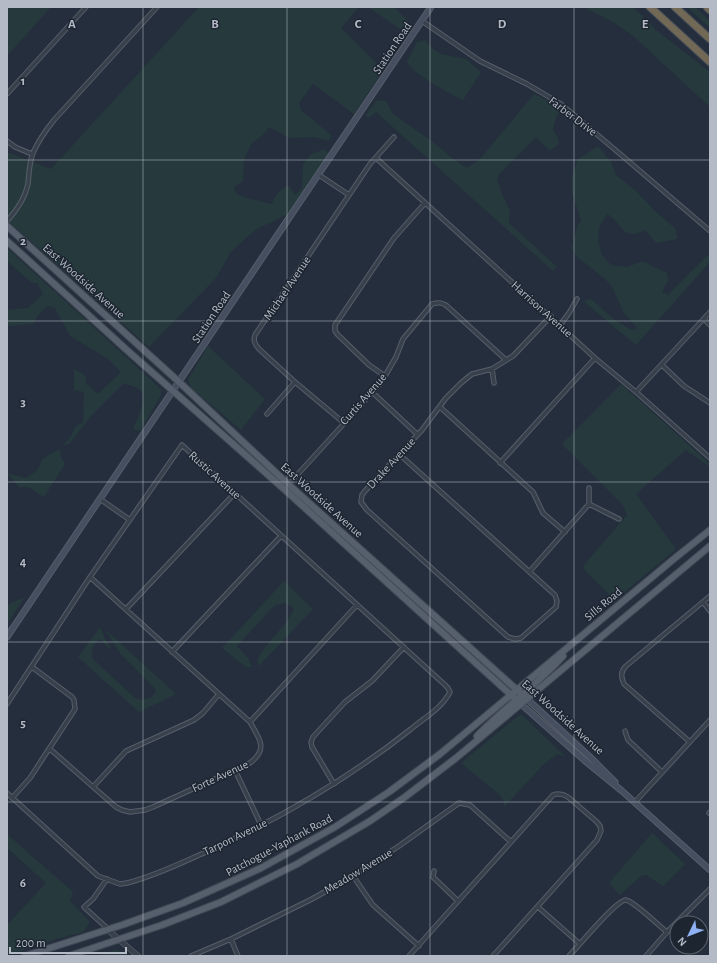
<svg xmlns="http://www.w3.org/2000/svg" width="717" height="963" viewBox="0 0 717 963" font-family="'Alegreya Sans',sans-serif">
<style>
.green{fill:#263a3d}
.lines{fill:none;stroke-linecap:round;stroke-linejoin:round}
.minor-casing{stroke:#565e6a;stroke-width:5.5}
.tertiary-casing{stroke:#565e6a;stroke-width:6}
.secondary-casing{stroke:#565e6a;stroke-width:7}
.primary-casing{stroke:#414955;stroke-width:8}
.motorway-casing{stroke:#434b57;stroke-width:9}
.minor{stroke:#38404c;stroke-width:3.5}
.tertiary{stroke:#38404c;stroke-width:4.5}
.secondary{stroke:#464f5f;stroke-width:5}
.primary{stroke:#565f6c;stroke-width:6}
.motorway{stroke:#726856;stroke-width:7}
.grid{fill:none;stroke:#b4bbc7;stroke-width:1;stroke-opacity:0.55}
.labels{text-anchor:middle;stroke-width:3;stroke-linejoin:round;paint-order:stroke}
.street-label{font-size:12px;fill:#b4bbc7;stroke:#1d2531}
.grid-label{font-size:13px;text-anchor:middle;font-weight:bold;fill:#b4bbc7;stroke:#1d2531;stroke-width:3;stroke-linejoin:round;paint-order:stroke}
</style>
<rect width="100%" height="100%" fill="#242e3c"/>
<path class="green" d="M 7,7 L 51,7 L 7,56 Z
M 199,7 L 359,7 L 341,28 L 383,70 L 354,114 L 313,84 L 299,103 L 301,110 L 331,135 L 329,141 L 314,137 L 290,138 L 269,127 L 263,135 L 251,144 L 244,160 L 243,181 L 234,187 L 236,193 L 243,197 L 272,204 C 276,194 278,189 289,186 L 295,195 L 302,188 L 303,164 L 310,155 L 324,149 L 329,154 L 288,214 L 255,230 L 231,252 L 216,278 L 149,347 L 7,220 L 7,152 L 51,169 Z
M 368,7 L 394,7 L 407,20 L 408,24 L 400,29 Z
M 583,7 L 633,7 L 656,30 L 710,72 L 710,107 L 632,35 L 613,22 Z
M 687,7 L 695,7 L 710,21 L 710,28 Z
M 425,40 L 433,49 L 441,54 L 466,59 L 481,72 L 463,100 C 447,92 417,77 407,62 L 417,42 Z
M 534,94 L 551,102 L 562,109 L 556,117 L 553,130 L 558,138 L 559,144 L 550,151 L 536,137 L 500,173 L 497,179 L 502,194 L 510,211 L 509,223 L 557,267 L 553,271 L 376,112 L 370,117 L 365,116 L 377,100 L 386,101 L 393,114 L 437,145 L 452,158 L 467,168 L 480,159 Z
M 598,146 L 611,162 L 616,175 L 635,190 L 658,214 L 676,229 L 677,239 L 656,243 L 645,230 C 623,242 623,224 607,214 L 599,228 L 598,241 L 602,255 L 611,265 L 627,267 L 642,261 L 667,273 L 668,280 L 662,292 L 668,295 L 710,253 L 710,262 L 636,345 L 583,301 L 591,299 L 615,320 L 631,330 L 638,329 L 624,313 L 612,287 L 605,279 L 576,256 L 572,248 L 577,227 L 581,220 L 572,193 L 572,177 L 578,159 Z
M 7,248 L 161,389 L 161,395 L 140,431 L 133,429 C 139,416 144,406 143,393 L 137,388 L 124,383 L 92,415 L 69,444 L 62,446 L 70,438 L 75,427 L 83,422 L 84,392 L 74,390 L 74,370 L 80,372 L 86,377 L 86,383 L 98,394 L 121,372 L 108,359 L 70,336 L 55,308 L 48,306 C 41,311 37,316 33,324 L 7,326 L 7,310 L 28,308 L 43,294 L 37,283 L 32,283 L 7,261 Z
M 208,346 L 265,399 L 241,430 L 191,388 L 188,380 Z
M 621,384 L 710,464 L 710,467 L 686,450 L 636,494 L 676,549 L 615,600 L 586,572 L 583,566 L 627,515 L 623,505 L 563,445 L 563,443 Z
M 60,449 L 61,457 L 65,464 L 44,497 L 28,487 L 19,487 L 7,473 L 25,478 L 36,472 L 43,459 L 52,453 Z
M 284,581 L 313,609 L 259,666 L 257,661 C 266,641 286,628 294,608 L 285,603 L 274,606 L 237,646 L 248,658 L 252,667 L 246,667 L 222,648 Z
M 25,597 L 7,624 L 7,607 L 11,603 Z
M 100,627 L 105,639 L 112,649 L 109,648 L 100,639 C 94,643 90,651 93,659 L 135,698 L 142,700 L 152,697 L 156,690 L 120,653 L 105,629 L 176,694 L 139,712 L 78,657 Z
M 522,715 L 566,757 L 558,754 L 546,762 L 504,807 L 504,802 L 501,796 L 461,763 L 518,716 Z
M 652,833 L 685,864 L 663,886 L 646,875 L 641,876 L 620,895 L 609,883 Z
M 7,834 L 73,892 L 70,901 L 90,922 L 83,932 L 60,938 L 7,955 L 7,925 L 46,883 L 7,848 Z
M 116,950 L 131,956 L 96,956 Z"/>
<g class="lines">
<defs>
<path id="minor" d="M 422,21 L 480,61 L 527,84 L 561,104 L 626,159 L 710,231
M 7,94 L 86,7
M 7,141 L 15,147 L 32,154
M 376,158 L 595,358 L 636,392 L 710,458
M 319,175 L 349,195
M 7,221 C 17,210 25,199 28,184 C 29,174 29,163 33,153 C 38,141 46,130 54,120 L 157,7
M 704,319 L 710,325
M 560,325 L 569,313 L 577,299
M 662,365 L 684,386 L 710,403
M 492,369 L 494,383
M 385,376 L 369,365 L 338,335 L 335,331 L 335,325 L 394,238 L 425,203
M 372,392 L 417,434
M 636,392 L 710,312
M 440,407 L 533,492 L 543,513 L 565,532
M 267,414 L 295,382
M 344,423 L 295,382 L 259,349 C 255,344 253,341 255,335 L 370,164 L 394,137
M 399,454 L 555,595 L 557,601 L 556,607 L 521,638 L 515,639 L 508,637 L 367,510 L 361,502 L 362,495 L 365,491 L 422,430 L 446,398 L 461,383 L 472,374 L 492,369 L 513,356 L 551,316
M 500,463 L 595,358
M 288,485 L 379,385 L 385,376 L 396,357 L 403,339 L 432,304 C 438,302 442,302 447,306 L 506,360
M 100,499 L 130,520
M 589,504 L 619,519
M 530,571 L 589,504 L 589,488
M 703,602 L 710,611
M 126,609 L 235,493
M 172,652 L 281,536
M 7,704 L 90,577 L 182,445 L 444,684 L 448,688 L 450,692 C 442,708 424,718 411,729 C 348,779 279,819 206,852 C 181,863 155,876 127,883 L 120,884 L 98,876 L 7,793
M 250,722 L 357,605
M 625,731 L 628,740 L 662,772
M 690,742 L 624,684 C 621,677 620,672 626,666 L 710,596
M 50,749 L 116,807 L 122,810 L 130,812 L 145,810 L 153,807 L 250,763 C 269,749 259,738 250,722 L 90,577
M 235,770 L 261,825
M 334,784 L 312,747 L 311,742 L 313,737 L 345,702 L 372,681 L 404,647
M 93,787 L 126,751 L 194,720 L 203,713 L 219,694
M 12,798 L 30,778 L 75,709 L 74,700 L 72,697 L 32,667
M 635,802 L 710,720
M 709,813 L 710,812
M 434,871 L 433,877 L 458,901
M 353,876 L 373,905 L 419,946
M 107,879 L 93,899 L 84,907 L 108,929
M 538,907 L 580,944
M 231,939 L 238,956
M 191,956 L 231,939 L 312,899 L 353,876 L 399,846 L 459,803 L 470,805 L 511,842
M 409,956 L 553,795 C 559,793 563,794 568,797 L 597,822 L 600,826 L 601,831 L 597,840 L 493,956
M 569,956 C 578,947 617,899 626,900 C 635,902 659,926 667,932
M 646,956 L 667,932 L 710,889"/>
<path id="tertiary" d="M 108,930 L 138,956"/>
<path id="secondary" d="M 7,637 L 431,7
M 527,699 L 590,757 L 615,782
M 521,704 L 584,760 L 622,791 L 710,870"/>
<path id="primary" d="M 7,226 L 178,381 L 288,484 L 527,699
M 7,241 L 129,352 L 284,489 L 521,704
M 477,736 C 504,708 537,685 563,656
M 25,956 L 122,925 L 183,903 L 261,868 L 335,827 L 389,792 L 440,754 L 675,558 L 710,530
M 69,956 L 162,925 L 221,902 L 297,864 L 370,821 L 405,797 L 456,758 L 710,546"/>
<path id="motorway" d="M 650,7 L 710,62
M 675,7 L 710,39
M 707,7 L 710,10"/>
</defs>
<use href="#minor" class="minor-casing"/>
<use href="#tertiary" class="tertiary-casing"/>
<use href="#secondary" class="secondary-casing"/>
<use href="#primary" class="primary-casing"/>
<use href="#motorway" class="motorway-casing"/>
<use href="#minor" class="minor"/>
<use href="#tertiary" class="tertiary"/>
<use href="#secondary" class="secondary"/>
<use href="#primary" class="primary"/>
<use href="#motorway" class="motorway"/>
</g>
<path class="grid" d="M 143,7 L 143,956M 287,7 L 287,956M 430,7 L 430,956M 574,7 L 574,956M 7,160 L 710,160M 7,321 L 710,321M 7,482 L 710,482M 7,642 L 710,642M 7,802 L 710,802"/>
<g class="labels">
<g class="street-label">
<text transform="translate(392 48) rotate(-56)" y="4">Station Road</text>
<text transform="translate(573 116) rotate(37)" y="4">Farber Drive</text>
<text transform="translate(84 281) rotate(42)" y="4">East Woodside Avenue</text>
<text transform="translate(287 288) rotate(-56)" y="4">Michael Avenue</text>
<text transform="translate(542 309) rotate(42)" y="4">Harrison Avenue</text>
<text transform="translate(211 317) rotate(-56)" y="4">Station Road</text>
<text transform="translate(363 399) rotate(-49)" y="4">Curtis Avenue</text>
<text transform="translate(391 463) rotate(-47)" y="4">Drake Avenue</text>
<text transform="translate(215 475) rotate(42)" y="4">Rustic Avenue</text>
<text transform="translate(322 500) rotate(42)" y="4">East Woodside Avenue</text>
<text transform="translate(603 604) rotate(-40)" y="4">Sills Road</text>
<text transform="translate(563 717) rotate(42)" y="4">East Woodside Avenue</text>
<text transform="translate(220 776) rotate(-25)" y="4">Forte Avenue</text>
<text transform="translate(235 837) rotate(-26)" y="4">Tarpon Avenue</text>
<text transform="translate(279 845) rotate(-28)" y="4">Patchogue-Yaphank Road</text>
<text transform="translate(358 871) rotate(-31)" y="4">Meadow Avenue</text>
</g>
</g>
<g class="grid-label">
<text x="72" y="28">A</text>
<text x="215" y="28">B</text>
<text x="358" y="28">C</text>
<text x="502" y="28">D</text>
<text x="645" y="28">E</text>
<text x="23" y="85">1</text>
<text x="23" y="245">2</text>
<text x="23" y="406">3</text>
<text x="23" y="566">4</text>
<text x="23" y="727">5</text>
<text x="23" y="887">6</text>
</g>
<rect width="717" height="963" fill="none" stroke="#b4bbc7" stroke-width="16"/>
<g transform="translate(689 935) rotate(227)"><circle r="19" fill="#1d2531" stroke="#59616d"/>
<path d="M0-3L7 15L0 10L-7 15Z" fill="#8db1f3"/>
<text y="-6" font-size="11" font-weight="bold" text-anchor="middle" fill="#b4bbc7">N</text>
</g>
<path d="M10 947v6h116v-6" fill="none" stroke="#b4bbc7" stroke-width="2"/>
<text x="16" y="947" font-size="12" fill="#b4bbc7" stroke="#1d2531" stroke-width="3" paint-order="stroke">200 m</text>
</svg>
